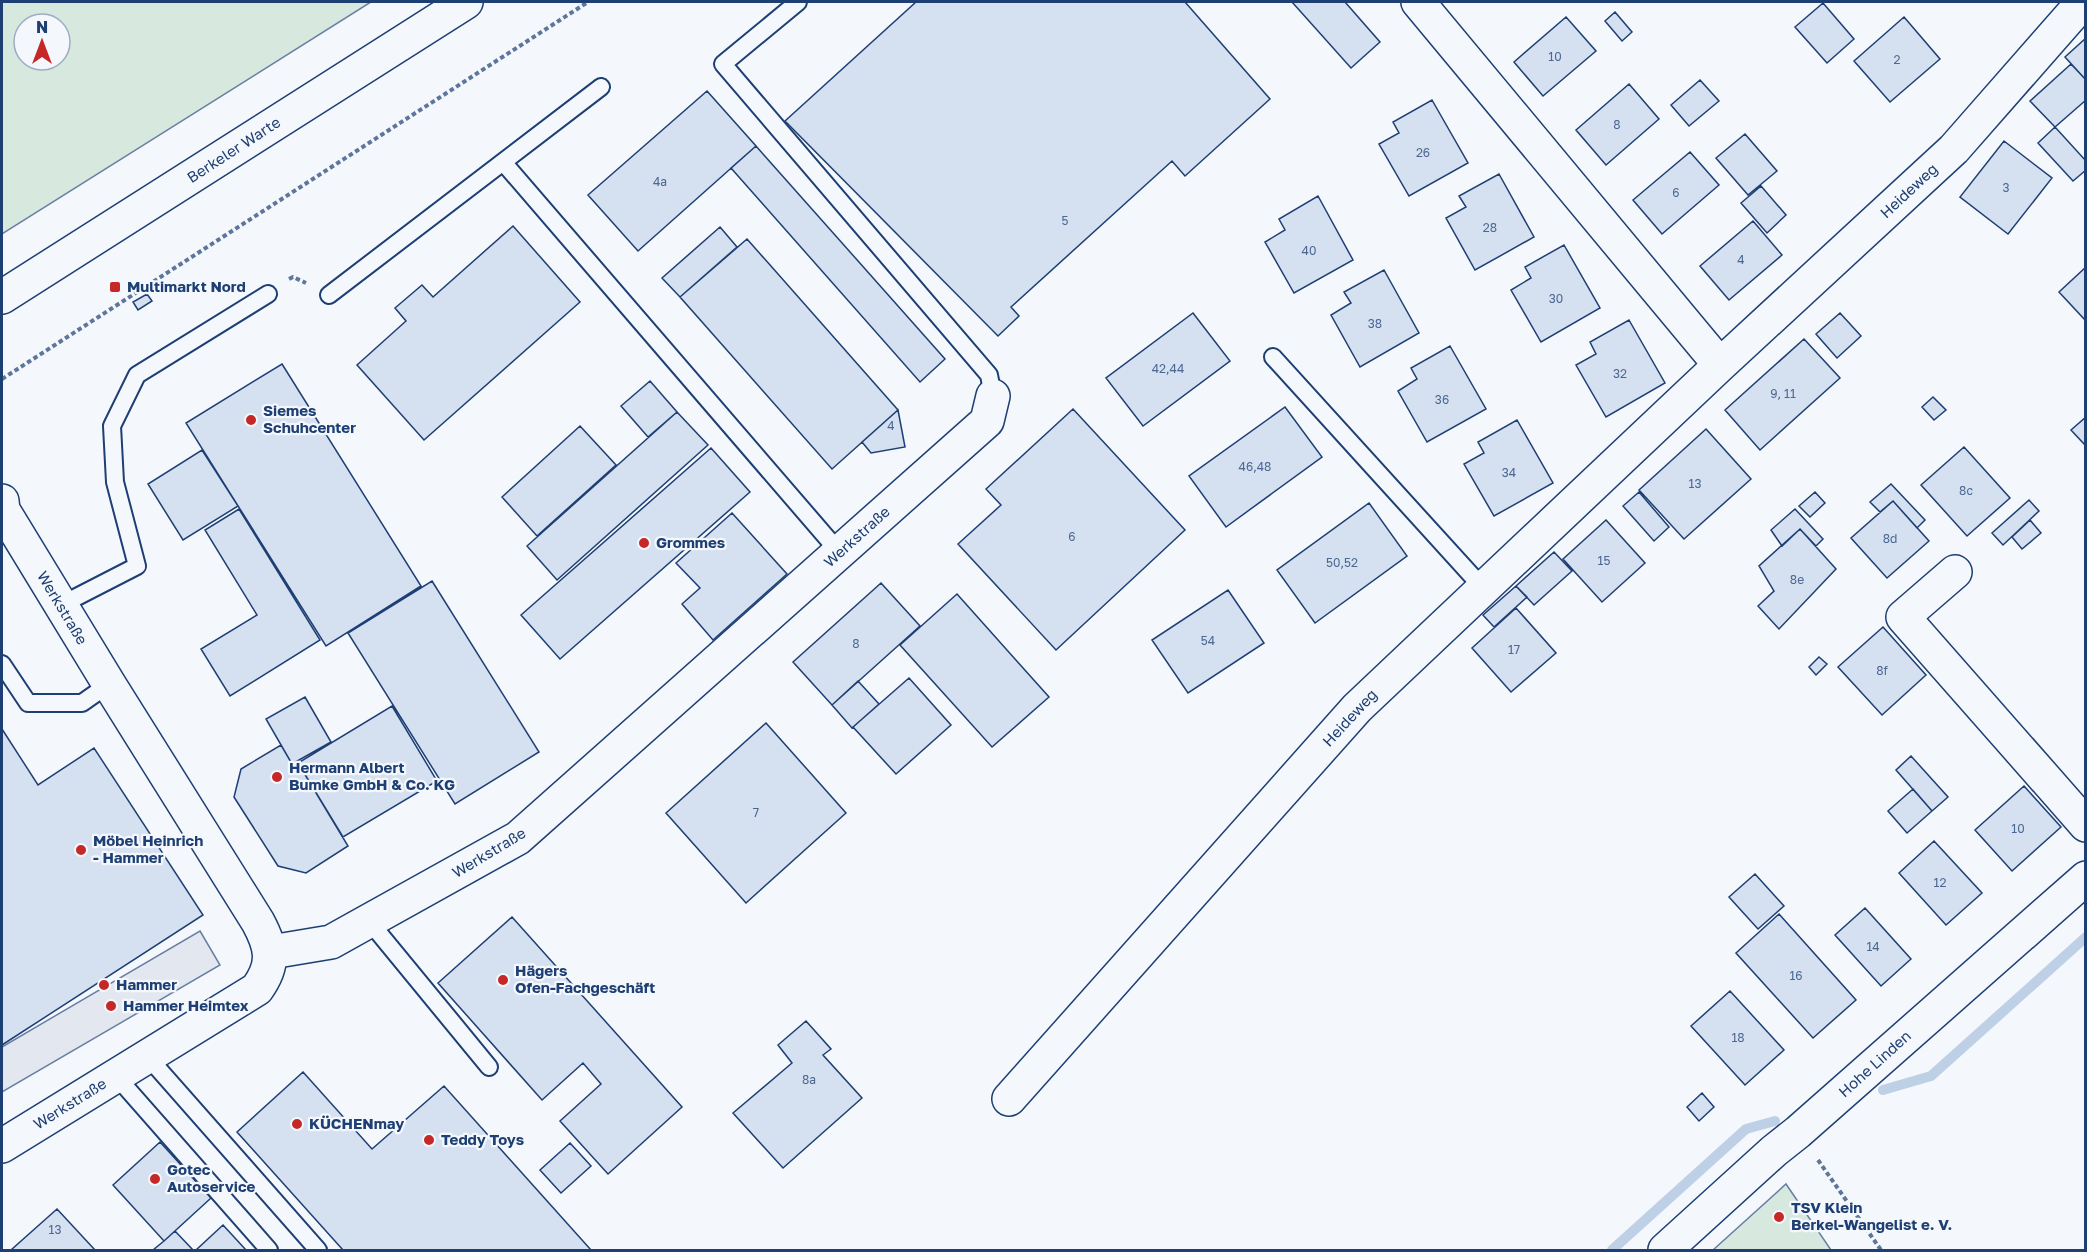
<svg xmlns="http://www.w3.org/2000/svg" width="2087" height="1252" viewBox="0 0 2087 1252" font-family="'Golos Text',sans-serif">
<style>
.green{fill:#d7e8df;stroke:#687fa3;stroke-width:1.5;fill-rule:evenodd}
.parking{fill:#e3e8f0;stroke:#687fa3;stroke-width:1.5}
.lines{fill:none;stroke-linecap:round;stroke-linejoin:round}
.stream{stroke:#bed0e5;stroke-width:10}
.building{fill:#d5e0f0;stroke:#1d3f73;stroke-width:1.5}
.lane-casing{stroke:#1d3f73;stroke-width:20}
.street-casing{stroke:#1d3f73;stroke-width:36}
.primary-casing{stroke:#1d3f73;stroke-width:36}
.path{stroke:#5e769c;stroke-width:4;stroke-dasharray:4.5 3;stroke-linecap:butt}
.lane{stroke:#f4f7fb;stroke-width:16}
.street{stroke:#f4f7fb;stroke-width:33}
.primary{stroke:#f4f7fb;stroke-width:33}
.poi-dot{fill:#c62828;stroke:#f4f7fb;stroke-width:2}
.labels{text-anchor:middle;stroke-width:4.5;stroke-linejoin:round;paint-order:stroke}
.number-label{font-size:12px;fill:#4b6792}
.street-label{font-size:15px;fill:#1d3f73;stroke:#f4f7fb}
.poi-label{font-size:15px;font-weight:bold;fill:#1d3f73;stroke:#f4f7fb;text-anchor:start}
</style>
<rect width="100%" height="100%" fill="#f4f7fb"/>
<path class="green" d="M 2,2 L 371,2 L 2,234 ZM 24,24 L 60,24 L 60,60 L 24,60 Z
M 1786,1184 L 1831,1250 L 1713,1250 Z"/>
<path class="parking" d="M 200,931 L 220,965 L 2,1092 L 2,1047 Z"/>
<g class="lines">
<path class="stream" d="M 1883,1090 L 1931,1076 L 2086,937
M 1612,1250 L 1746,1129 L 1775,1121"/>
</g>
<path class="building" d="M 916,2 L 1185,2 L 1270,99 L 1185,176 L 1172,161 L 1011,307 L 1019,316 L 998,336 L 785,121 Z
M 1292,2 L 1345,2 L 1380,42 L 1351,68 Z
M 1823,3 L 1854,39 L 1827,63 L 1795,27 Z
M 1615,12 L 1632,32 L 1622,41 L 1605,21 Z
M 1566,17 L 1596,51 L 1543,96 L 1514,62 Z
M 1904,17 L 1940,59 L 1890,102 L 1854,61 Z
M 2086,38 L 2086,80 L 2065,57 Z
M 2071,64 L 2086,80 L 2086,100 L 2055,127 L 2030,101 Z
M 1700,80 L 1719,101 L 1689,126 L 1671,105 Z
M 1629,84 L 1659,119 L 1606,165 L 1576,130 Z
M 707,91 L 756,146 L 638,251 L 588,195 Z
M 1432,100 L 1468,163 L 1409,196 L 1379,144 L 1399,133 L 1393,122 Z
M 2055,127 L 2086,161 L 2086,170 L 2073,181 L 2038,143 Z
M 1745,134 L 1777,171 L 1748,195 L 1716,158 Z
M 2004,141 L 2052,178 L 2008,234 L 1960,197 Z
M 756,146 L 945,359 L 920,382 L 731,168 Z
M 1690,152 L 1719,185 L 1662,234 L 1633,200 Z
M 1499,174 L 1534,237 L 1475,270 L 1446,218 L 1466,207 L 1459,196 Z
M 1761,186 L 1786,215 L 1767,233 L 1741,203 Z
M 1318,196 L 1353,260 L 1294,293 L 1265,242 L 1285,230 L 1279,219 Z
M 1753,221 L 1782,255 L 1729,300 L 1700,266 Z
M 513,226 L 580,302 L 424,440 L 357,365 L 406,321 L 395,308 L 422,285 L 433,297 Z
M 720,227 L 737,247 L 680,297 L 662,278 Z
M 747,239 L 898,410 L 832,469 L 680,297 Z
M 1564,245 L 1600,308 L 1541,342 L 1511,290 L 1531,278 L 1525,267 Z
M 2086,267 L 2086,321 L 2059,292 Z
M 1384,270 L 1419,333 L 1360,367 L 1331,315 L 1351,303 L 1344,292 Z
M 147,294 L 152,301 L 138,310 L 133,302 Z
M 1193,313 L 1230,361 L 1143,426 L 1106,378 Z
M 1840,313 L 1861,336 L 1837,358 L 1816,334 Z
M 1629,320 L 1665,383 L 1606,417 L 1576,365 L 1596,354 L 1590,342 Z
M 1804,339 L 1840,378 L 1760,450 L 1725,410 Z
M 1450,346 L 1486,409 L 1427,442 L 1398,391 L 1417,379 L 1411,368 Z
M 282,364 L 421,586 L 326,646 L 186,423 Z
M 650,381 L 677,412 L 648,437 L 621,406 Z
M 1933,397 L 1946,410 L 1934,420 L 1922,407 Z
M 1285,407 L 1322,457 L 1226,527 L 1189,476 Z
M 1073,409 L 1185,530 L 1056,650 L 958,544 L 1001,505 L 986,489 Z
M 898,410 L 905,447 L 871,453 L 862,442 Z
M 677,412 L 708,445 L 557,580 L 527,546 Z
M 2086,417 L 2086,446 L 2071,430 Z
M 1517,420 L 1553,483 L 1494,516 L 1464,464 L 1484,453 L 1478,442 Z
M 580,426 L 616,465 L 537,536 L 502,497 Z
M 1706,429 L 1751,479 L 1684,539 L 1639,490 Z
M 1964,447 L 2010,498 L 1967,536 L 1921,485 Z
M 711,448 L 750,492 L 560,659 L 521,615 Z
M 202,450 L 238,506 L 183,540 L 148,484 Z
M 1891,484 L 1925,520 L 1917,528 L 1893,501 L 1880,512 L 1870,502 Z
M 1639,492 L 1669,527 L 1654,541 L 1623,506 Z
M 1815,492 L 1825,503 L 1810,517 L 1799,506 Z
M 2029,500 L 2039,511 L 2003,545 L 1992,533 Z
M 1893,501 L 1929,541 L 1887,578 L 1851,538 Z
M 1369,503 L 1407,556 L 1315,623 L 1277,570 Z
M 239,509 L 320,640 L 230,696 L 201,649 L 257,615 L 205,530 Z
M 1795,509 L 1823,539 L 1816,546 L 1800,529 L 1782,546 L 1771,530 Z
M 732,513 L 787,574 L 713,640 L 682,604 L 700,588 L 676,563 Z
M 1606,520 L 1645,563 L 1602,602 L 1563,559 Z
M 2030,520 L 2041,533 L 2022,549 L 2012,537 Z
M 1800,529 L 1836,569 L 1779,629 L 1758,606 L 1774,591 L 1759,566 Z
M 1554,552 L 1572,571 L 1534,605 L 1516,586 Z
M 432,581 L 539,752 L 455,804 L 348,633 Z
M 881,583 L 920,626 L 832,705 L 793,662 Z
M 1516,586 L 1527,597 L 1494,627 L 1483,615 Z
M 1228,590 L 1264,643 L 1188,693 L 1152,640 Z
M 957,594 L 1049,697 L 992,747 L 900,645 Z
M 1516,608 L 1556,653 L 1511,692 L 1472,648 Z
M 1883,627 L 1926,675 L 1882,715 L 1838,667 Z
M 1819,657 L 1827,664 L 1816,675 L 1809,667 Z
M 909,678 L 951,725 L 896,774 L 853,727 Z
M 858,681 L 879,704 L 852,728 L 832,705 Z
M 305,697 L 331,742 L 292,764 L 266,719 Z
M 392,706 L 437,781 L 343,837 L 298,763 Z
M 766,723 L 846,813 L 746,903 L 666,813 Z
M 2,729 L 38,785 L 94,748 L 203,915 L 2,1045 Z
M 281,745 L 292,764 L 298,763 L 348,846 L 306,873 L 278,866 L 234,797 L 241,769 Z
M 1911,756 L 1948,797 L 1932,811 L 1896,770 Z
M 2024,786 L 2061,827 L 2012,871 L 1975,830 Z
M 1913,789 L 1932,811 L 1907,833 L 1888,811 Z
M 1934,841 L 1982,893 L 1946,925 L 1899,873 Z
M 1755,874 L 1784,906 L 1758,929 L 1729,897 Z
M 1865,908 L 1911,959 L 1881,986 L 1835,935 Z
M 1779,914 L 1856,1000 L 1813,1038 L 1736,953 Z
M 512,917 L 682,1107 L 608,1174 L 560,1121 L 601,1084 L 583,1063 L 542,1100 L 438,983 Z
M 1730,991 L 1784,1050 L 1745,1085 L 1691,1026 Z
M 806,1021 L 831,1049 L 823,1055 L 862,1098 L 783,1168 L 733,1113 L 792,1063 L 778,1045 Z
M 303,1072 L 372,1149 L 444,1086 L 591,1250 L 343,1250 L 237,1132 Z
M 1702,1093 L 1714,1107 L 1699,1121 L 1687,1107 Z
M 160,1142 L 211,1198 L 164,1241 L 113,1185 Z
M 570,1143 L 591,1166 L 561,1193 L 540,1170 Z
M 57,1209 L 95,1250 L 11,1250 Z
M 223,1225 L 246,1250 L 196,1250 Z
M 175,1231 L 193,1250 L 153,1250 L 164,1241 Z"/>
<g class="lines">
<defs>
<path id="lane" d="M 798,2 L 723,64 L 989,375 L 993,396
M 503,162 L 840,553
M 329,295 L 601,87
M 1273,357 L 1483,588
M 61,605 L 137,566 L 115,482 L 112,426 L 137,375 L 268,294
M 2,664 L 28,703 L 82,703 L 109,684
M 369,921 L 489,1067
M 147,1056 L 318,1250
M 116,1076 L 269,1250"/>
<path id="street" d="M 1418,2 L 1720,365
M 2,501 L 3,510 L 109,684 L 258,922 C 272,948 275,964 257,989 L 2,1146
M 1955,572 L 1903,617 L 2086,825
M 271,952 L 331,942 L 518,838 L 987,421 L 993,396
M 1009,1099 L 1357,708 L 1720,365 L 1954,149 L 2083,2
M 1665,1250 L 1774,1151 L 1798,1132 L 2086,878"/>
<path id="primary" d="M 2,297 L 466,2"/>
</defs>
<use href="#lane" class="lane-casing"/>
<use href="#street" class="street-casing"/>
<use href="#primary" class="primary-casing"/>
<path class="path" d="M 289,279 L 293,277 L 306,283
M 2,379 L 588,2
M 1818,1160 L 1881,1250"/>
<use href="#lane" class="lane"/>
<use href="#street" class="street"/>
<use href="#primary" class="primary"/>
</g>
<g class="poi-dot">
<rect x="109" y="281" width="12" height="12" rx="3"/>
<circle cx="251" cy="420" r="6"/>
<circle cx="644" cy="543" r="6"/>
<circle cx="277" cy="777" r="6"/>
<circle cx="81" cy="850" r="6"/>
<circle cx="503" cy="980" r="6"/>
<circle cx="104" cy="985" r="6"/>
<circle cx="111" cy="1006" r="6"/>
<circle cx="297" cy="1124" r="6"/>
<circle cx="429" cy="1140" r="6"/>
<circle cx="155" cy="1179" r="6"/>
<circle cx="1779" cy="1217" r="6"/>
</g>
<g class="labels">
<g class="number-label">
<text x="1555" y="61">10</text>
<text x="1897" y="64">2</text>
<text x="1617" y="129">8</text>
<text x="1423" y="157">26</text>
<text x="660" y="186">4a</text>
<text x="2006" y="192">3</text>
<text x="1676" y="197">6</text>
<text x="1065" y="225">5</text>
<text x="1490" y="232">28</text>
<text x="1309" y="255">40</text>
<text x="1741" y="264">4</text>
<text x="1556" y="303">30</text>
<text x="1375" y="328">38</text>
<text x="1168" y="373">42,44</text>
<text x="1620" y="378">32</text>
<text x="1783" y="398">9, 11</text>
<text x="1442" y="404">36</text>
<text x="891" y="430">4</text>
<text x="1255" y="471">46,48</text>
<text x="1509" y="477">34</text>
<text x="1695" y="488">13</text>
<text x="1966" y="495">8c</text>
<text x="1072" y="541">6</text>
<text x="1890" y="543">8d</text>
<text x="1604" y="565">15</text>
<text x="1342" y="567">50,52</text>
<text x="1797" y="584">8e</text>
<text x="1208" y="645">54</text>
<text x="856" y="648">8</text>
<text x="1514" y="654">17</text>
<text x="1882" y="675">8f</text>
<text x="756" y="817">7</text>
<text x="2018" y="833">10</text>
<text x="1940" y="887">12</text>
<text x="1873" y="951">14</text>
<text x="1796" y="980">16</text>
<text x="1738" y="1042">18</text>
<text x="809" y="1084">8a</text>
<text x="55" y="1234">13</text>
</g>
<g class="street-label">
<text transform="translate(234 150) rotate(-33)" y="5">Berkeler Warte</text>
<text transform="translate(1909 191) rotate(-43)" y="5">Heideweg</text>
<text transform="translate(857 537) rotate(-42)" y="5">Werkstraße</text>
<text transform="translate(62 608) rotate(59)" y="5">Werkstraße</text>
<text transform="translate(1350 718) rotate(-47)" y="5">Heideweg</text>
<text transform="translate(489 853) rotate(-31)" y="5">Werkstraße</text>
<text transform="translate(1875 1064) rotate(-42)" y="5">Hohe Linden</text>
<text transform="translate(70 1104) rotate(-32)" y="5">Werkstraße</text>
</g>
<g class="poi-label">
<text x="127" y="292">Multimarkt Nord</text>
<text x="263" y="416">Siemes<tspan x="263" dy="17">Schuhcenter</tspan></text>
<text x="656" y="548">Grommes</text>
<text x="289" y="773">Hermann Albert<tspan x="289" dy="17">Bumke GmbH &amp; Co. KG</tspan></text>
<text x="93" y="846">Möbel Heinrich<tspan x="93" dy="17">- Hammer</tspan></text>
<text x="515" y="976">Hägers<tspan x="515" dy="17">Ofen-Fachgeschäft</tspan></text>
<text x="116" y="990">Hammer</text>
<text x="123" y="1011">Hammer Heimtex</text>
<text x="309" y="1129">KÜCHENmay</text>
<text x="441" y="1145">Teddy Toys</text>
<text x="167" y="1175">Gotec<tspan x="167" dy="17">Autoservice</tspan></text>
<text x="1791" y="1213">TSV Klein<tspan x="1791" dy="17">Berkel-Wangelist e. V.</tspan></text>
</g>
</g>
<rect width="2087" height="1252" fill="none" stroke="#1d3f73" stroke-width="6"/>
<g transform="translate(42 42)"><circle r="28" fill="#f4f7fb" stroke="#9eadc5" stroke-width="1.5"/>
<path d="M0-4.5L10 22L0 15L-10 22Z" fill="#c62828"/>
<text y="-9" font-size="16" font-weight="bold" text-anchor="middle" fill="#1d3f73">N</text>
</g>
</svg>
